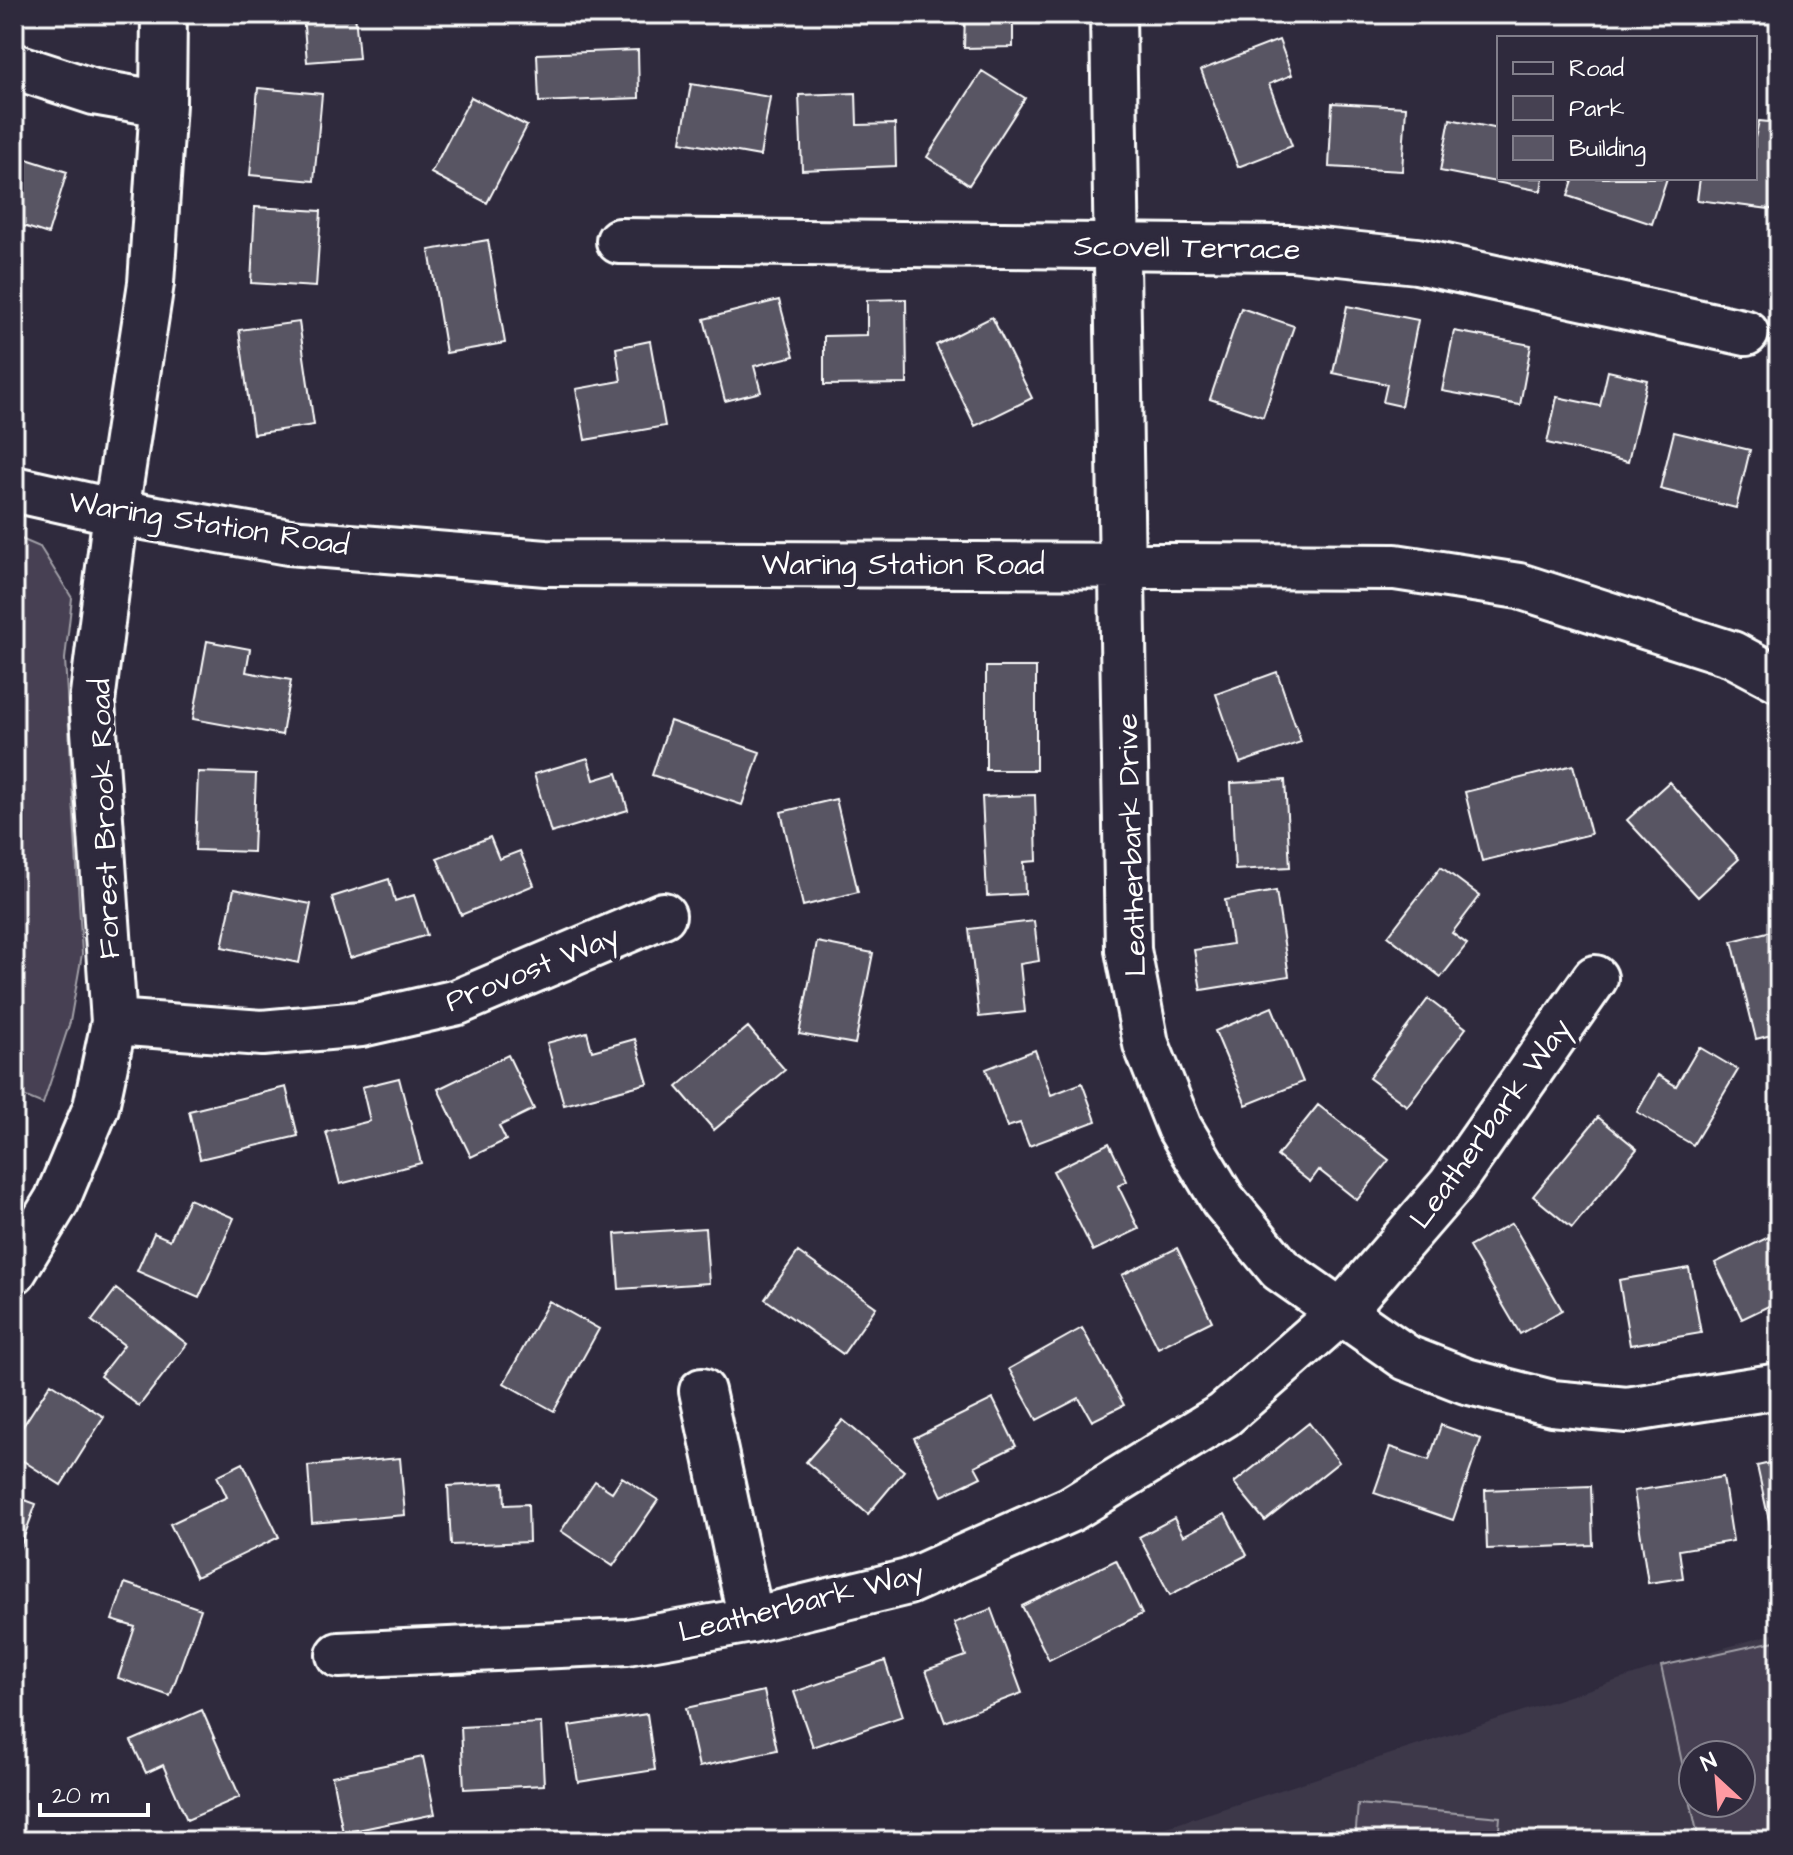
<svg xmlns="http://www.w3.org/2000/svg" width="1793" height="1855" viewBox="0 0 1793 1855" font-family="'Architects Daughter',sans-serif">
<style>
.built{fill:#3c3749;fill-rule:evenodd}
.green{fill:#464152;stroke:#a2a0a8;stroke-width:2;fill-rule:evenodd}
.building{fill:#595564;stroke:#fff;stroke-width:2}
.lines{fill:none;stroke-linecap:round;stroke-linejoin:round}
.minor-casing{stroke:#fff;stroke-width:50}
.minor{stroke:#2f2a3d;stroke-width:44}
.labels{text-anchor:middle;stroke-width:8;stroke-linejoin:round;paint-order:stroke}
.street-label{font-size:30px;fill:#fff;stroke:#2f2a3d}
</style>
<rect width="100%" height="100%" fill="#2f2a3d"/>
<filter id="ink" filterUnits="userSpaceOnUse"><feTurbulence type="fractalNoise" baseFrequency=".0125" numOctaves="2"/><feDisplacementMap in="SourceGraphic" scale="16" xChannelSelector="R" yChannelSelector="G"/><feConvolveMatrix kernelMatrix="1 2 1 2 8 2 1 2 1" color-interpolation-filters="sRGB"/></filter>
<g filter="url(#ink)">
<path class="built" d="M 1779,1632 L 1779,1841 L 1124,1841 L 1661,1666 ZM 1693,1755 L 1741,1755 L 1741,1803 L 1693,1803 Z"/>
<path class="green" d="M 14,536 L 40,547 L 72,598 L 65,659 L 82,954 L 70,1022 L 43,1104 L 14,1092 Z
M 1779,1640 L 1779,1841 L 1699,1841 L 1661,1666 ZM 1693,1755 L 1741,1755 L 1741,1803 L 1693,1803 Z
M 1358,1804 L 1500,1817 L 1498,1841 L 1355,1841 Z"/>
<path class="building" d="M 303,14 L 355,14 L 359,58 L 307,62 Z
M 965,14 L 1013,14 L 1013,47 L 964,48 Z
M 1279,40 L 1292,75 L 1269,84 L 1292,146 L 1238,167 L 1201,70 Z
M 638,50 L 639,98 L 539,102 L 537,54 Z
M 982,71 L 1025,98 L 969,185 L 927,157 Z
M 691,84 L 770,97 L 760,156 L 681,142 Z
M 258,88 L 322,94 L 314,181 L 250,175 Z
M 856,93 L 857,125 L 895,124 L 896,166 L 802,170 L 799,95 Z
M 471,97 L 527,126 L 487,203 L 431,173 Z
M 1332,103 L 1406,107 L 1402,171 L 1329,167 Z
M 1450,119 L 1499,129 L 1499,178 L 1543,178 L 1541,191 L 1440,171 Z
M 1759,121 L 1779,123 L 1778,210 L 1697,200 L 1700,178 L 1755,178 L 1755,138 Z
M 14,155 L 67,172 L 48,234 L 14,223 Z
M 1574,178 L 1667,178 L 1652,224 L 1568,196 Z
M 255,207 L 321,211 L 316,287 L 251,283 Z
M 488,240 L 505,343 L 446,353 L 429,250 Z
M 906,299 L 907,384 L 824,385 L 824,336 L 867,335 L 867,300 Z
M 779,300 L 794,356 L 754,366 L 761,392 L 725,401 L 704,319 Z
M 1347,306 L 1418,320 L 1401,406 L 1383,402 L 1387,384 L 1333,373 Z
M 1241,308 L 1294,326 L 1263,417 L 1210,399 Z
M 992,317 L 1032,398 L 975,426 L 936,345 Z
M 299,322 L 314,425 L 253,434 L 239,330 Z
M 1454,331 L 1531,345 L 1520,405 L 1442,391 Z
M 650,341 L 665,426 L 585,440 L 576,389 L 621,381 L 616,348 Z
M 1608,371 L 1647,380 L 1628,462 L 1547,443 L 1557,397 L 1600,406 Z
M 1674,432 L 1750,450 L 1736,508 L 1660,489 Z
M 207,641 L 250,649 L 246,672 L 291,680 L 282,735 L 193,719 Z
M 986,667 L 1036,667 L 1036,770 L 986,770 Z
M 1277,672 L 1301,742 L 1240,763 L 1216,694 Z
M 670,721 L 760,752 L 742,805 L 652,775 Z
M 588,758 L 594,780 L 617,773 L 628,810 L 551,833 L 534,774 Z
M 1573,765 L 1591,834 L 1482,861 L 1465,792 Z
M 198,772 L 256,774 L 253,852 L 195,850 Z
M 1285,780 L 1290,867 L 1235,870 L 1231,783 Z
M 1669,782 L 1739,859 L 1698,897 L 1627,820 Z
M 1035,795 L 1037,861 L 1024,862 L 1025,894 L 987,896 L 982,797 Z
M 836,799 L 858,892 L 803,906 L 781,812 Z
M 490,837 L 499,859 L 520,851 L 534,885 L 461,915 L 437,858 Z
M 1441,867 L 1480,896 L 1452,933 L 1467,944 L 1441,977 L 1388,936 Z
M 389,879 L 395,901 L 414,895 L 427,935 L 350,958 L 332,897 Z
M 234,889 L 311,904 L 299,963 L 222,947 Z
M 1276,891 L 1289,976 L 1201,990 L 1194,950 L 1232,944 L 1225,900 Z
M 1034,921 L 1039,961 L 1020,964 L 1025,1012 L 979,1017 L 969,929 Z
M 1779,929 L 1779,1033 L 1756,1039 L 1732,941 Z
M 817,942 L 873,953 L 855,1044 L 799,1034 Z
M 1428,999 L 1466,1028 L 1407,1106 L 1369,1078 Z
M 1272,1007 L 1303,1082 L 1246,1105 L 1215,1031 Z
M 748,1027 L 785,1070 L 714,1130 L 677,1087 Z
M 587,1032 L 592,1051 L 635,1039 L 648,1083 L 564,1105 L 547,1043 Z
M 1699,1047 L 1738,1070 L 1693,1145 L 1637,1112 L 1658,1075 L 1676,1086 Z
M 1035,1050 L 1051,1095 L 1082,1083 L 1096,1121 L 1029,1146 L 1020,1123 L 1007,1127 L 986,1069 Z
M 508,1055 L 534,1109 L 499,1126 L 506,1140 L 471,1157 L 438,1089 Z
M 399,1078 L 421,1163 L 340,1184 L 326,1132 L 370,1121 L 362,1087 Z
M 286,1087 L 298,1136 L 200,1159 L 189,1111 Z
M 1318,1105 L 1389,1160 L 1357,1200 L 1319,1170 L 1310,1182 L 1277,1156 Z
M 1598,1117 L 1637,1149 L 1572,1228 L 1533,1196 Z
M 1109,1143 L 1127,1181 L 1118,1186 L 1139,1229 L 1093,1251 L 1053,1171 Z
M 189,1199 L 234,1218 L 199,1298 L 137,1271 L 154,1233 L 170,1240 Z
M 1512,1223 L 1562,1310 L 1520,1334 L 1469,1247 Z
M 705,1228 L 709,1283 L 619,1289 L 615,1234 Z
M 1779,1232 L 1779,1301 L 1742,1319 L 1715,1263 Z
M 1177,1248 L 1212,1321 L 1158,1348 L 1122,1275 Z
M 798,1252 L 876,1307 L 843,1354 L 765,1299 Z
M 1689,1268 L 1701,1333 L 1630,1345 L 1619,1280 Z
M 116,1289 L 187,1344 L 139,1406 L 100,1376 L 124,1345 L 92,1321 Z
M 549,1301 L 599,1329 L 554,1411 L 504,1383 Z
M 1082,1328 L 1124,1405 L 1092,1421 L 1079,1398 L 1037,1420 L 1009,1369 Z
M 51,1383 L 104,1417 L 61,1485 L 14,1455 L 14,1440 Z
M 993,1399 L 1016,1446 L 975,1466 L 981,1477 L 942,1496 L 914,1438 Z
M 843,1420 L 904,1471 L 868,1514 L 806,1462 Z
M 1309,1423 L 1339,1462 L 1265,1521 L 1234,1483 Z
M 1441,1425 L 1481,1439 L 1453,1520 L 1374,1493 L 1390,1447 L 1429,1460 Z
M 400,1458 L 405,1515 L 312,1523 L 308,1466 Z
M 1779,1461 L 1779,1523 L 1770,1525 L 1757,1466 Z
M 243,1463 L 279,1537 L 196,1577 L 170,1524 L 227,1497 L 217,1476 Z
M 622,1477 L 658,1500 L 613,1566 L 561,1531 L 595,1481 L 612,1492 Z
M 1723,1477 L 1733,1541 L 1679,1550 L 1683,1578 L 1648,1583 L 1634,1491 Z
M 504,1483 L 505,1505 L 528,1504 L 529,1542 L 451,1545 L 448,1486 Z
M 1591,1486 L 1593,1545 L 1487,1549 L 1485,1490 Z
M 14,1496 L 36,1504 L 14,1564 Z
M 1225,1514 L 1247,1555 L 1170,1595 L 1139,1537 L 1174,1518 L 1183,1536 Z
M 1116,1560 L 1142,1614 L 1049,1660 L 1022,1606 Z
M 125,1583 L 201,1609 L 170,1696 L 118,1678 L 135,1627 L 112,1620 Z
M 991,1609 L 1022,1693 L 945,1722 L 926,1670 L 966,1656 L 954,1623 Z
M 885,1661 L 903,1716 L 813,1747 L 794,1692 Z
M 764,1691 L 777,1750 L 699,1767 L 686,1708 Z
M 202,1710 L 240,1797 L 187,1820 L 163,1765 L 146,1773 L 131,1741 Z
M 647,1714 L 655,1770 L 578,1782 L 569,1726 Z
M 541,1723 L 544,1785 L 464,1789 L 461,1727 Z
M 423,1757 L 435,1814 L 343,1833 L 332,1776 Z"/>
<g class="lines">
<defs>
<path id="minor" d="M 1113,14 L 1128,950 L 1146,1044 L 1179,1127 L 1223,1200 L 1280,1269 L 1407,1358 L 1466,1381 L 1552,1403 L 1627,1410 L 1779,1386
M 14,66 L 94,92 L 163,104
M 619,241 L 1291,248 L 1417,261 L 1746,333
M 14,489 L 116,512 L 289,542 L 546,563 L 1395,567 L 1519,586 L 1732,654 L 1779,679
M 114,1022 L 262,1033 L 361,1024 L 458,1002 L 663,915
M 14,1271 L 57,1200 L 96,1107 L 114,1022 L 92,702 L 116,512 L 151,283 L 163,104 L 164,14
M 702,1391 L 751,1620
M 339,1655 L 627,1642 L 751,1620 L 908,1582 L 1071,1509 L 1224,1415 L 1341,1312 L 1450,1186 L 1595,978"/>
</defs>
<use href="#minor" class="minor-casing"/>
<use href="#minor" class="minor"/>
</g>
</g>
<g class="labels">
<g class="street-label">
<text transform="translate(1187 247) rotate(1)" y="10">Scovell Terrace</text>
<text transform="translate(209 523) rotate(9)" y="10">Waring Station Road</text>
<text x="903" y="574">Waring Station Road</text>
<text transform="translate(104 819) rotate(-92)" y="10">Forest Brook Road</text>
<text transform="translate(1131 845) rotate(-92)" y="10">Leatherbark Drive</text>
<text transform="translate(532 968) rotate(-22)" y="10">Provost Way</text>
<text transform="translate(1490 1123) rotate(-54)" y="10">Leatherbark Way</text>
<text transform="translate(801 1602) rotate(-14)" y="10">Leatherbark Way</text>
</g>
</g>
<rect width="1793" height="1855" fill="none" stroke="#2f2a3d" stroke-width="48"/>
<rect x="24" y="24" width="1745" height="1807" fill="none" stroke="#fff" stroke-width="3" filter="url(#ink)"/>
<rect x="1497" y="36" width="260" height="144" fill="#2f2a3d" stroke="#827f8b" stroke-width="2"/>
<rect x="1513" y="62" width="40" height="12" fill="#2f2a3d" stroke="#827f8b" stroke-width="2"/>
<text x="1569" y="76" font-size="24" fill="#ffffff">Road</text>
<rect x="1513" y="96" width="40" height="24" fill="#464152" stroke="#827f8b" stroke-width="2"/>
<text x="1569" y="116" font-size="24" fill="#ffffff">Park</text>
<rect x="1513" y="136" width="40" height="24" fill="#595564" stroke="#827f8b" stroke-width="2"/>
<text x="1569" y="156" font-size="24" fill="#ffffff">Building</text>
<g transform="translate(1717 1779) rotate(334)"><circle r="38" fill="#2f2a3d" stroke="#827f8b" stroke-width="2"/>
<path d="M0-6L14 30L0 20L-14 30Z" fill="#ff9aa2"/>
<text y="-12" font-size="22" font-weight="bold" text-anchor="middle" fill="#ffffff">N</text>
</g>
<path d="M40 1803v12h108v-12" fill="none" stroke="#ffffff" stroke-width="4"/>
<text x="52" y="1803" font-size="24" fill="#ffffff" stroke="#2f2a3d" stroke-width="6" paint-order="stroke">20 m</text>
</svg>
